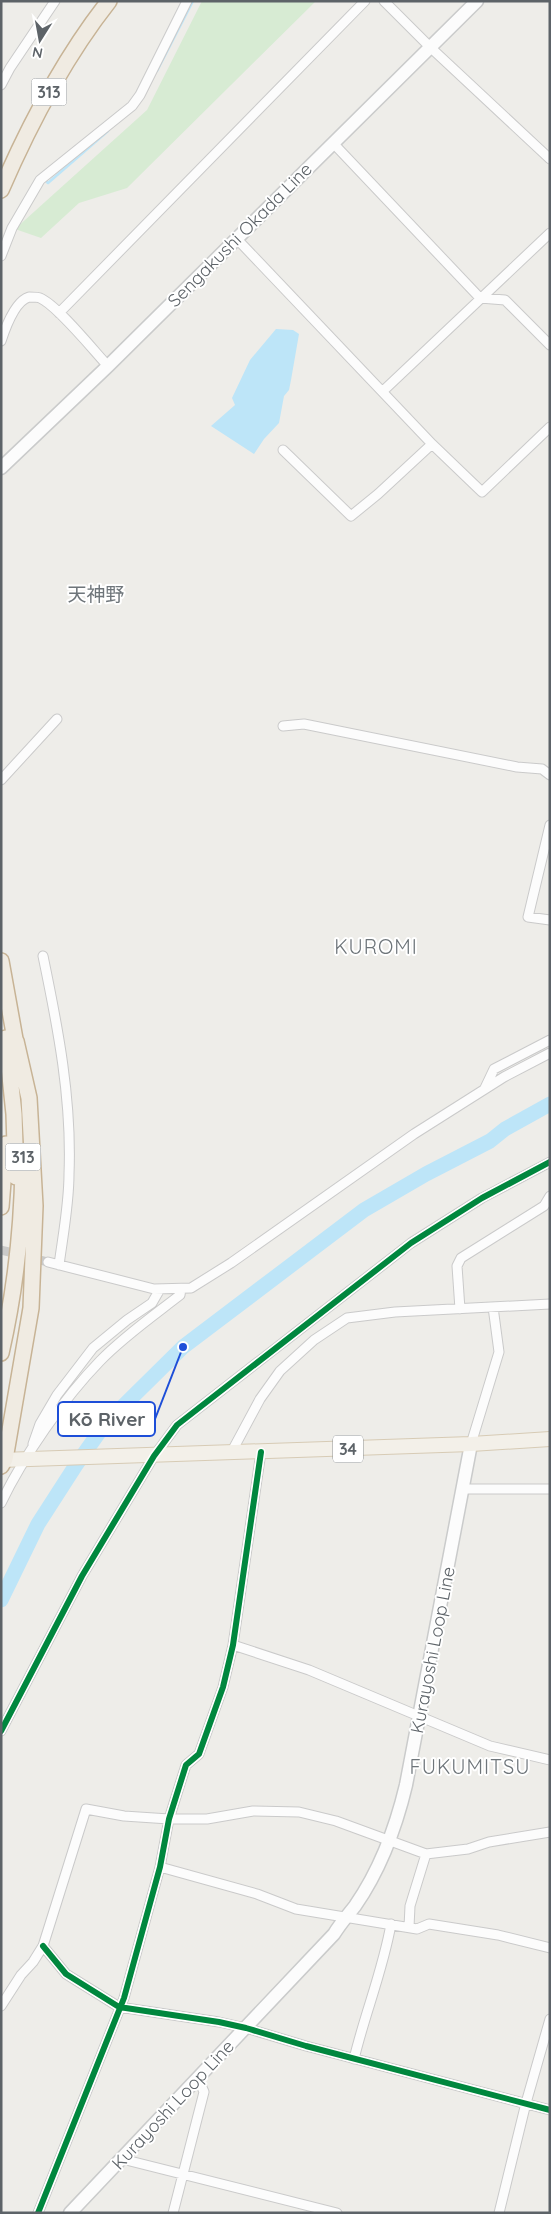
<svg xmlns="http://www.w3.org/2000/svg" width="551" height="2214" viewBox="0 0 551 2214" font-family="Quicksand,'Noto Sans JP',sans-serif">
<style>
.green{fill:#d7ebd3}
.water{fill:#bde5f8}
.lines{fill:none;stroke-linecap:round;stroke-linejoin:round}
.stream{stroke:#bde5f8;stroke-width:2.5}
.river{stroke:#bde5f8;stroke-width:15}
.street-tunnel{stroke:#cacac9;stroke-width:9;stroke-dasharray:9 4.5;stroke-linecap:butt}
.street-casing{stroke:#cacaca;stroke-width:11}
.secondary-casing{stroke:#cacbcb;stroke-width:15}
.primary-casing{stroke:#d7cbb5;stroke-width:16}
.highway-casing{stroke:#c7b395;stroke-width:18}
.street{stroke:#fcfcfc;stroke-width:9}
.secondary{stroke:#fcfcfc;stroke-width:12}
.primary{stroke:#f3f0e9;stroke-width:14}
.highway{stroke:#f0ebe2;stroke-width:15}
.cycleway-casing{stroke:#fff;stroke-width:9}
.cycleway{stroke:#00873e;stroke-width:6}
.labels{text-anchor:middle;stroke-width:4;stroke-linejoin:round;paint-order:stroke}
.shield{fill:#fff;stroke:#8e9295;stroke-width:1}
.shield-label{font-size:16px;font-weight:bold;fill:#5d6368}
.street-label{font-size:18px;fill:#5d6368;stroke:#fff}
.neighbourhood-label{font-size:19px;fill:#6e757a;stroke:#fff}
.quarter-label{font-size:20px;letter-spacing:1px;fill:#6e757a;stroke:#fff}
.leader{fill:none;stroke:#1d4ed8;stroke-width:2}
.callout-dot{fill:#1d4ed8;stroke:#fff;stroke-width:2}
.callout{fill:#fff;stroke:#1d4ed8;stroke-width:2}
.callout-label{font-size:19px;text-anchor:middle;font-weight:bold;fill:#5d6368}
</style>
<rect width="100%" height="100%" fill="#eeede9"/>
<path class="green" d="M 202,1 L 316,1 L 127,188 L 79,203 L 41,238 L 15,229 L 147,110 Z"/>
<path class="water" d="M 276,329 L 293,330 L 299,334 L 291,380 L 289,390 L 284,396 L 279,423 L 264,439 L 254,454 L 211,426 L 235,405 L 232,398 L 250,360 Z"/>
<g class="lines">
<path class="stream" d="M 157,71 L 193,1
M 47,182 L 48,183 L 108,131"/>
<path class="river" d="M 1,1600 L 38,1524 L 76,1465 L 105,1424 L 183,1347 L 364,1210 L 426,1174 L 490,1141 L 505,1129 L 550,1104"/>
<path class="street-tunnel" d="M 1,1250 L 48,1262"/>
<defs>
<path id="street" d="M 384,1 L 430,47 L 550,159
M 1,85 L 10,68 L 55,1
M 333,143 L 480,298 L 505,300 L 550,345
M 237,239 L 432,444 L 482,492 L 550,427
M 1,256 L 12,228 L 40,180 L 132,106 L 140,95 L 187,1
M 59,313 L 365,1
M 1,341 C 5,329 15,301 29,297 C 32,297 38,297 40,298 C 57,305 94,351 108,366
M 383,391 L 550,233
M 283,450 L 351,516 L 378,494 L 432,444
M 283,726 L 304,724 L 517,767 L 542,769 L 550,775
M 1,780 L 57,719
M 550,825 L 528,917 L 550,920
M 43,956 C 58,1028 72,1100 69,1174 C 69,1204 63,1235 59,1265
M 485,1088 L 494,1069 L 550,1040
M 48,1262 L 154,1289 L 191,1288 L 231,1263 L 414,1134 L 504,1077 L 550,1053
M 460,1309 L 457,1266 L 461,1258 L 544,1206 L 550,1196
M 33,1444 L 40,1424 L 57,1395 L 93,1348 L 127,1320 L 152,1303 L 160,1289
M 471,1444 L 499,1352 L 493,1307
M 231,1453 L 260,1399 L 280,1371 L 314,1340 L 347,1318 L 395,1312 L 550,1304
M 462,1489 L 550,1489
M 1,1503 C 23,1457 64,1398 100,1361 C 123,1337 153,1316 180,1295 L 181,1289
M 233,1645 L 309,1670 L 490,1746 L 550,1760
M 1,1731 L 82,1576 L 154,1456 L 177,1425 L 411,1243 L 482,1198 L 550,1162
M 160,1867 L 257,1894 L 296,1909 L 417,1929 L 429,1924 L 498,1935 L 550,1948
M 409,1927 L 410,1906 L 426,1854
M 43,1946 L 66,1974 L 119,2007 L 219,2022 L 246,2028 L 306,2046 L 550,2110
M 1,2006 L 21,1975 L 33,1962 L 43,1946 L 86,1809 L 124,1816 L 169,1819 L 207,1819 L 253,1811 L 299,1812 L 336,1821 L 426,1854 L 468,1849 L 489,1842 L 550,1832
M 354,2059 C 365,2013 383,1970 391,1924
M 122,2159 L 337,2213
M 38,2213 L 124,1998 L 160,1867 L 169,1819 L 186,1765 L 199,1754 L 223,1687 L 233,1645 L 261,1452
M 173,2213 L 204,2092 L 198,2078
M 499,2213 L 526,2103 L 550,2019"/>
<path id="secondary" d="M 1,468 L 108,366 L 477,1
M 70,2213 L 334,1934 C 340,1924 348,1915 355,1906 C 380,1870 396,1827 406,1785 L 471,1444"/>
<path id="primary" d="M 1,1460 L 471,1444 L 550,1439"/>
<path id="highway" d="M 1,190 C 30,123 64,58 109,1
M 1,961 L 17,1050
M 6,1038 L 14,1114 L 16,1177
M 1,1207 L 6,1144
M 1,1353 C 15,1292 22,1228 23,1166
M 1,1466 L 5,1459 L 31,1308 L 35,1206 L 29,1098 L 16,1041"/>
</defs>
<use href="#street" class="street-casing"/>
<use href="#secondary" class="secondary-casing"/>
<use href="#primary" class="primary-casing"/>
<use href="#highway" class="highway-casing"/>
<use href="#street" class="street"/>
<use href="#secondary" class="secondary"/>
<use href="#primary" class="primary"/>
<use href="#highway" class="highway"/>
<defs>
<path id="cycleway" d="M 1,1731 L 82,1576 L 154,1456 L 177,1425 L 411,1243 L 482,1198 L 550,1162
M 43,1946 L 66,1974 L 119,2007 L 219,2022 L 246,2028 L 306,2046 L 550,2110
M 38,2213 L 124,1998 L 160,1867 L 169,1819 L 186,1765 L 199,1754 L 223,1687 L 233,1645 L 261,1452"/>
</defs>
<use href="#cycleway" class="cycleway-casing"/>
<use href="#cycleway" class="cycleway"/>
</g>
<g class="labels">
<g class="shield">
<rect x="31.5" y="78.5" width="35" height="27" rx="4"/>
<rect x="5.5" y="1143.5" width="35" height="27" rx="4"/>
<rect x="333" y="1435.5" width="30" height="27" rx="4"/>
</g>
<g class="shield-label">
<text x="49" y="98">313</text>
<text x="23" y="1163">313</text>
<text x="348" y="1455">34</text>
</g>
<g class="street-label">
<text transform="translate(240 235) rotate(-45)" y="6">Sengakushi Okada Line</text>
<text transform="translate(433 1650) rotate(-79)" y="6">Kurayoshi Loop Line</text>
<text transform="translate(173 2105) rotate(-47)" y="6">Kurayoshi Loop Line</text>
</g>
<g class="neighbourhood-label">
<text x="96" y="601">天神野</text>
</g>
<g class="quarter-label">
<text x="376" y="954">KUROMI</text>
<text x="470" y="1774">FUKUMITSU</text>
</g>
</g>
<path class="leader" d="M183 1347L155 1419"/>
<circle class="callout-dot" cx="183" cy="1347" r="5"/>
<rect class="callout" x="58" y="1402" width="97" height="34" rx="5"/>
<g class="callout-label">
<text x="107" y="1426">Kō River</text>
</g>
<rect width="551" height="2214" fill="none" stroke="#5d6368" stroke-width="5"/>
<g transform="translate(40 40) rotate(191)" stroke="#ffffff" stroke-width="4" paint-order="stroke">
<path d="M0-4L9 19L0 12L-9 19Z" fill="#5d6368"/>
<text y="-8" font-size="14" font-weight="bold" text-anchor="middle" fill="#5d6368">N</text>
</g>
</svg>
